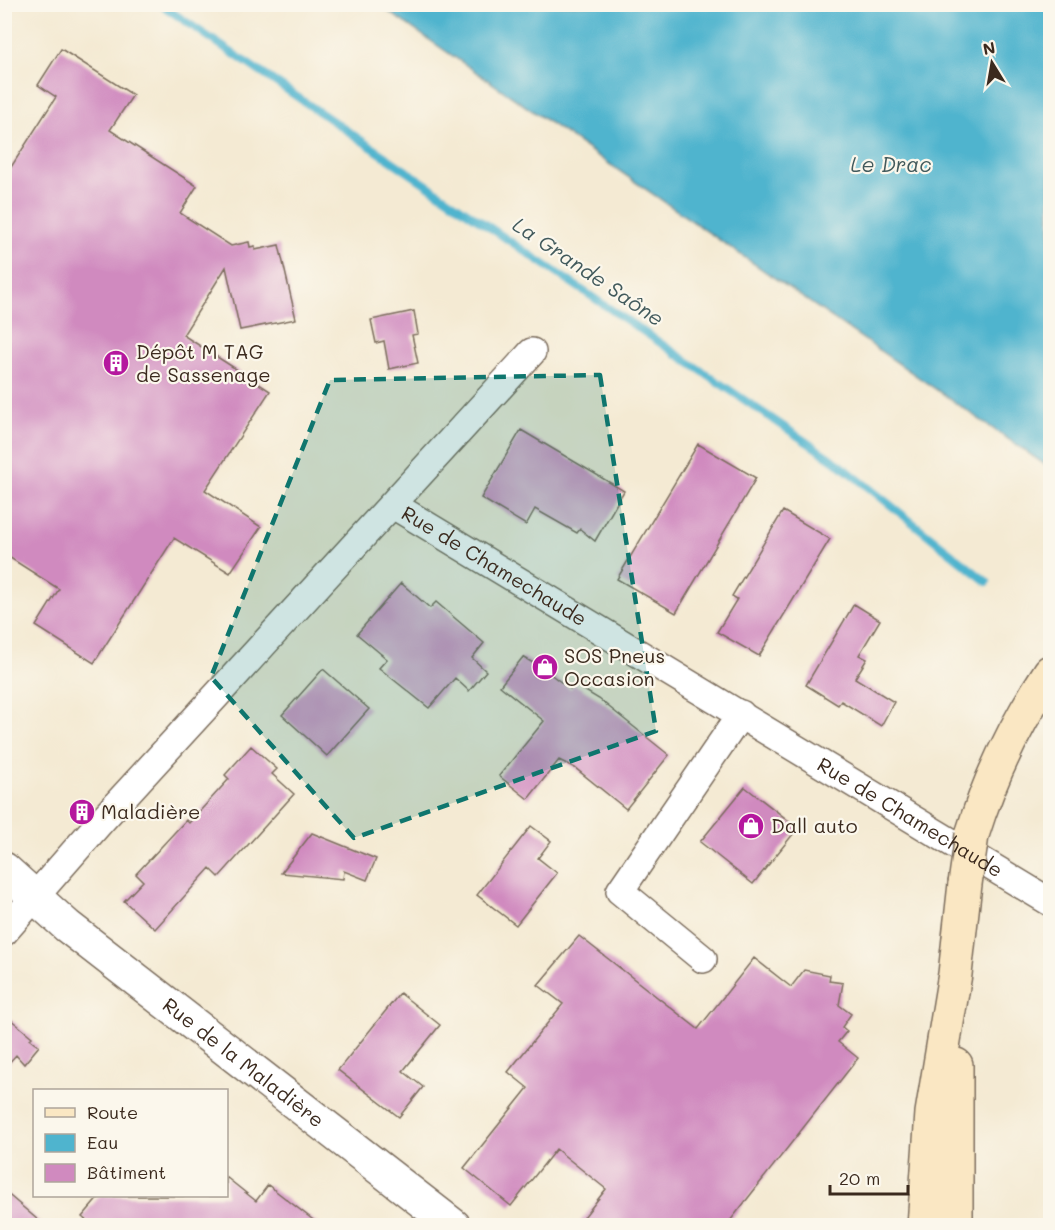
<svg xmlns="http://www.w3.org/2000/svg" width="1055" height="1230" viewBox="0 0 1055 1230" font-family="Mali,sans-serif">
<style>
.water{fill:#4fb4ce;stroke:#456f76;stroke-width:1.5}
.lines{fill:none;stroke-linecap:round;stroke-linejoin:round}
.stream{stroke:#4fb4ce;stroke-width:8}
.building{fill:#d08abf}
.minor-casing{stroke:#7c6d5d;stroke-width:30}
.tertiary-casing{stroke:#7c6d5d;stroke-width:36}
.secondary-casing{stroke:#7c6d5d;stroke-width:36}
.minor{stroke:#fff;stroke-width:27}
.tertiary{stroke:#fff;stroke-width:33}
.secondary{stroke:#fae7c3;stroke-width:33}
.secondary-bridge-casing{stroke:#7c6d5d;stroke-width:36;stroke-linecap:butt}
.secondary-bridge{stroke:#fae7c3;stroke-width:33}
.marked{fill:#0f766e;fill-opacity:0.2;stroke:#0f766e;stroke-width:4.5;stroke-dasharray:12 8;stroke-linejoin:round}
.labels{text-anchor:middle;stroke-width:4.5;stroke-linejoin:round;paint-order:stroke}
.poi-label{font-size:20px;fill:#3b2a1e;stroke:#fbf7ec;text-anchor:start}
.street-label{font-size:20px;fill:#3b2a1e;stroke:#fbf7ec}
.water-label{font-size:21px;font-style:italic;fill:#425a5c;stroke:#fbf7ec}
</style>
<rect width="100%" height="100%" fill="#fbf7ec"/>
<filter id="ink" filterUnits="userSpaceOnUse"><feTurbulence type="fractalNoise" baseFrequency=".0167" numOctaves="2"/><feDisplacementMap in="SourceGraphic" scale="12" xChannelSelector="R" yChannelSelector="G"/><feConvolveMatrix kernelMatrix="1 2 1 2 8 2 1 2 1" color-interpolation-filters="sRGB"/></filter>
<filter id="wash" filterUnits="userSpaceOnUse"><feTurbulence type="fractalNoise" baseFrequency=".008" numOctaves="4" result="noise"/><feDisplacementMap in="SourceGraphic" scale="24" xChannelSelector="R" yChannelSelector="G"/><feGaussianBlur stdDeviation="1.35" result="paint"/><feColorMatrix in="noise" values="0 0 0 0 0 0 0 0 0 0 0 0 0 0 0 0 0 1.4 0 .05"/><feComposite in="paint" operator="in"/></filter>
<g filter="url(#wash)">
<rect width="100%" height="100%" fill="#f4ead3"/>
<path class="water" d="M 379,5 L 1050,5 L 1050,468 Z"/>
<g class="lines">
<path class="stream" d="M 160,4 L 839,464 L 987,582"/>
</g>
<g id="blocks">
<path class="building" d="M 61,49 L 133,95 L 110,130 L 197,186 L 180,213 L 231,246 L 249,242 L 250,247 L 255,246 L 255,250 L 279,245 L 296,319 L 240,330 L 226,267 L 183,335 L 270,391 L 205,490 L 261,527 L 230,573 L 174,538 L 94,663 L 36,626 L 59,589 L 4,554 L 4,178 L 56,97 L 38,85 Z
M 414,311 L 418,334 L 412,335 L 418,363 L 389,369 L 384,341 L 376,343 L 371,320 Z
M 521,430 L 624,491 L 595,541 L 580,529 L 577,533 L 535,509 L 526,525 L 481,498 Z
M 698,444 L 756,478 L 676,613 L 617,579 Z
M 783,511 L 830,539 L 759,656 L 717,632 L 737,599 L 732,596 Z
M 401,583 L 430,608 L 436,602 L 484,643 L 472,658 L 486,671 L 469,691 L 455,678 L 429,708 L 379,668 L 387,659 L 357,634 Z
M 854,604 L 880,620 L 859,655 L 867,659 L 855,678 L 894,702 L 881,726 L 841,701 L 838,705 L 806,685 Z
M 523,657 L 545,670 L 570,689 L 574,684 L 599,699 L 669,755 L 626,809 L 575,768 L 559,760 L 528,799 L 499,776 L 544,721 L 500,686 Z
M 323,669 L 369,709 L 327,756 L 282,715 Z
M 251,746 L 277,769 L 272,774 L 294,794 L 219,877 L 210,868 L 155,929 L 124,901 L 143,881 L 136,874 L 186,820 L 189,823 L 229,779 L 225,775 Z
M 745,787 L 798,828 L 753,884 L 700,842 Z
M 531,826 L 551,841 L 538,858 L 557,873 L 516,925 L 477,895 Z
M 312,833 L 376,859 L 367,880 L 344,871 L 343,879 L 281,873 Z
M 579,936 L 698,1029 L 754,958 L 791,987 L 804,970 L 830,975 L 829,981 L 843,983 L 839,1005 L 851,1014 L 842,1027 L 847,1031 L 838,1042 L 858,1058 L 726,1226 L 577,1226 L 606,1189 L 556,1149 L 511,1206 L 464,1168 L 528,1088 L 508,1072 L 563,1004 L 538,985 Z
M 400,993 L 440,1025 L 403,1071 L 423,1087 L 399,1117 L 338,1070 Z
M 4,1014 L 32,1037 L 30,1039 L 39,1046 L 24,1064 L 16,1055 L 4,1068 Z
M 226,1177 L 256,1201 L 268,1185 L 321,1226 L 93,1226 L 82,1217 L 100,1196 L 226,1196 Z
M 4,1191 L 45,1226 L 4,1226 Z"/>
</g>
</g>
<g filter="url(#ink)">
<use href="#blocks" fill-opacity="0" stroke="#7c6d5d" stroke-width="1.5"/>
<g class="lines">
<defs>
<g id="minor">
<path id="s1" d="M 393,505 L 1050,902"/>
<path d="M 4,932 L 102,820 L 532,352"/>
<path d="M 703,959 L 620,891 L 741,714"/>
</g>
<g id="tertiary">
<path id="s2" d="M 4,869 L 67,926 L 454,1226"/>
</g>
<path id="secondary" d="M 972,835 C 990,777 1017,722 1050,672
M 956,1065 L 956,1226
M 924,1226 L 932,1113 L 955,974 L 965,884"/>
</defs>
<use href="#minor" class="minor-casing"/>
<use href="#tertiary" class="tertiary-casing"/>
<use href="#secondary" class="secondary-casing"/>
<use href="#minor" class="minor"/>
<use href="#tertiary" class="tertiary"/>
<use href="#secondary" class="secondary"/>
<defs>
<path id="secondary-bridge" d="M 965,884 L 972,835"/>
</defs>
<use href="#secondary-bridge" class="secondary-bridge-casing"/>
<use href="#secondary-bridge" class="secondary-bridge"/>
</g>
</g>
<path class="marked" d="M 600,375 L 656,731 L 354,838 L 211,677 L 330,380 Z"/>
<defs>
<symbol id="building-disc" viewBox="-11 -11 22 22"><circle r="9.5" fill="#b5179e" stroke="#fbf7ec"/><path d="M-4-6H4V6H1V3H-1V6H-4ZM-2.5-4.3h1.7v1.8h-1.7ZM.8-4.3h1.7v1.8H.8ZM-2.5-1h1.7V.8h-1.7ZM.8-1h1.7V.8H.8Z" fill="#fff"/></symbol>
<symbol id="shop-disc" viewBox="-11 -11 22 22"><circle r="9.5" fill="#b5179e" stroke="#fbf7ec"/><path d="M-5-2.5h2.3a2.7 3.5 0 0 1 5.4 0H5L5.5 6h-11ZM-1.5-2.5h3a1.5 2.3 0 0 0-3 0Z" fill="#fff"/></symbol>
</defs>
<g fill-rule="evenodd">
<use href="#building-disc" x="101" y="348" width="30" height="30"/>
<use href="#shop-disc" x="530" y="652" width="30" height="30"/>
<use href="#building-disc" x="67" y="797" width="30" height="30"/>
<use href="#shop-disc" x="736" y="811" width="30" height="30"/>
</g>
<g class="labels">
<g class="poi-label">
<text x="136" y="359">Dépôt M TAG<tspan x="136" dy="23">de Sassenage</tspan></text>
<text x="564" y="663">SOS Pneus<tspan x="564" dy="23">Occasion</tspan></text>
<text x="101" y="819">Maladière</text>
<text x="771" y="833">Dall auto</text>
</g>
<g class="street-label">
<text dy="7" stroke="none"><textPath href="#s1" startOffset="118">Rue de Chamechaude</textPath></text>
<text dy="7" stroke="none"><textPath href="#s1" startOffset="604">Rue de Chamechaude</textPath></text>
<text dy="7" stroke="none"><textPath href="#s2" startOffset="308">Rue de la Maladière</textPath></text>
</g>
<g class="water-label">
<text x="891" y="172">Le Drac</text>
<text transform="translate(588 272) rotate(34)" y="7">La Grande Saône</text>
</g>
</g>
<rect width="1055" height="1230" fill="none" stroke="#fbf7ec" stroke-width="24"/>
<rect x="33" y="1089" width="195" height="108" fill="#fbf7ec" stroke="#aea59a" stroke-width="1.5"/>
<rect x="45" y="1108" width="30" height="9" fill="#fae7c3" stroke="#aea59a" stroke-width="1.5"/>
<text x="87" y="1119" font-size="18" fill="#3b2a1e">Route</text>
<rect x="45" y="1134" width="30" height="18" fill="#4fb4ce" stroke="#aea59a" stroke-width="1.5"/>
<text x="87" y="1149" font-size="18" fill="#3b2a1e">Eau</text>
<rect x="45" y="1164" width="30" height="18" fill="#d08abf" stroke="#aea59a" stroke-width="1.5"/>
<text x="87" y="1179" font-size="18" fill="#3b2a1e">Bâtiment</text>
<g transform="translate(992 63) rotate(349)" stroke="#fbf7ec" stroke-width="4.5" paint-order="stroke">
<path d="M0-4.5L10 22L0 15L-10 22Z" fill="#3b2a1e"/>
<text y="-9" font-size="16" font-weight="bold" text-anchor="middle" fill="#3b2a1e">N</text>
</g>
<path d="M830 1185v9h78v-9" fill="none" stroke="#3b2a1e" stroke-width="3"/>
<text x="839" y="1185" font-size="18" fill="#3b2a1e" stroke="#fbf7ec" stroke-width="4.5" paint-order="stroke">20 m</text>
</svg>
